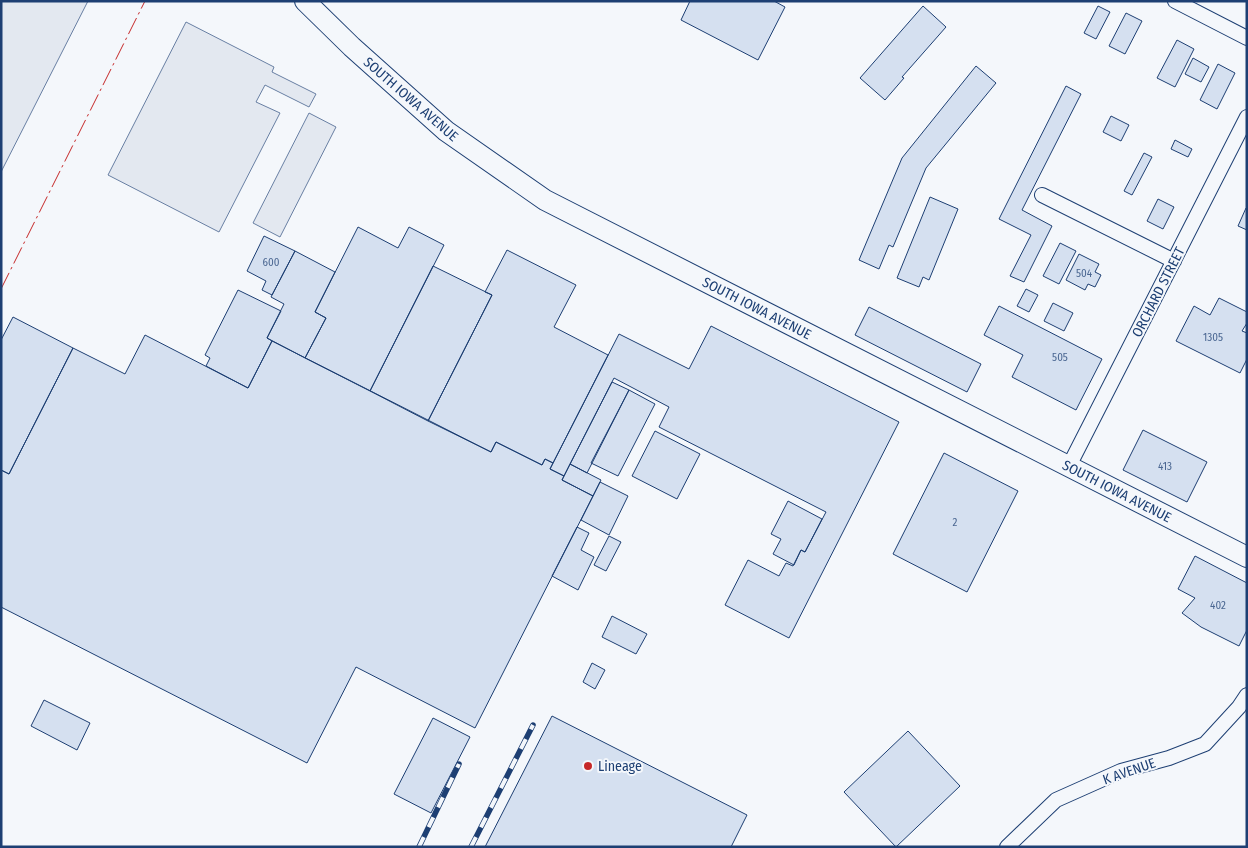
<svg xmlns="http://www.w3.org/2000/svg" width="1248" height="848" viewBox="0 0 1248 848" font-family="'Fira Sans Condensed',sans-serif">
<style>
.parking{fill:#e3e8f0;stroke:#687fa3}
.building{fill:#d5e0f0;stroke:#1d3f73}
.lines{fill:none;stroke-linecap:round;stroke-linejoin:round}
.street-casing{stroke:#1d3f73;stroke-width:16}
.secondary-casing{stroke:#1d3f73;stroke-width:22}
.street{stroke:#f4f7fb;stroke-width:14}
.secondary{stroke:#f4f7fb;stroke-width:20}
.rail-casing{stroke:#1d3f73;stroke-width:5.5}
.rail{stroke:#f4f7fb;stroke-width:4;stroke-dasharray:11;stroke-linecap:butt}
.power{stroke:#c62828;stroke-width:1;stroke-dasharray:18 4 2.5 4;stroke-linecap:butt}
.poi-dot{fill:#c62828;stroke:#f4f7fb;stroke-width:2}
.labels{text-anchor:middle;stroke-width:4;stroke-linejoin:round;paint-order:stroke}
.number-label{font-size:11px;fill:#4b6792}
.street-label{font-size:14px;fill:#1d3f73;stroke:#f4f7fb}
.poi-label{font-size:14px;fill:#1d3f73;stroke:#f4f7fb;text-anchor:start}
</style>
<rect width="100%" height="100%" fill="#f4f7fb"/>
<path class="parking" d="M 1,1 L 88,1 L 1,172 Z
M 186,22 L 274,67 L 272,72 L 316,94 L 309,107 L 265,85 L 256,102 L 280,113 L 219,232 L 108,175 Z
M 309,113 L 336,127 L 280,237 L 253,223 Z"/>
<path class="building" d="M 690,1 L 774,1 L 785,7 L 758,60 L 681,20 Z
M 923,6 L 946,27 L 902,77 L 904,78 L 885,100 L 860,78 Z
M 1098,6 L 1110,12 L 1096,39 L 1084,33 Z
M 1126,13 L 1142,21 L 1125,54 L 1109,46 Z
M 1177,40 L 1194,49 L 1175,87 L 1157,78 Z
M 1193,58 L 1209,67 L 1201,82 L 1185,74 Z
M 1218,64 L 1235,73 L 1217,109 L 1200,100 Z
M 976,66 L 996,83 L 926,168 L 893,247 L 889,245 L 879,269 L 859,260 L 902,158 Z
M 1066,86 L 1081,94 L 1022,210 L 1052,226 L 1024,282 L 1010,276 L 1031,235 L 999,219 Z
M 1111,116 L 1129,125 L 1121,141 L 1103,132 Z
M 1175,140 L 1192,149 L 1188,157 L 1171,149 Z
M 1144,153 L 1152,157 L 1132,195 L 1124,191 Z
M 930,197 L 958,209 L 929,280 L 923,277 L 919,287 L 897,278 Z
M 1158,199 L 1174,207 L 1163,229 L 1147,221 Z
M 1246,208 L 1247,209 L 1247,230 L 1238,226 Z
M 358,227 L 398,248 L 409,227 L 444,245 L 370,391 L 305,358 L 326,318 L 315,312 Z
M 264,236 L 295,251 L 272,295 L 262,290 L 266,281 L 247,271 Z
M 1060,243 L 1076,251 L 1059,284 L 1043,276 Z
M 507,250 L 576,285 L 554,327 L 608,355 L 553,463 L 545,459 L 542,465 L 496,442 L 491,452 L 428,421 L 492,295 L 485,292 Z
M 295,251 L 335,272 L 315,312 L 326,318 L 305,358 L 267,338 L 284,304 L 271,297 Z
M 1079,254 L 1099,264 L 1095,272 L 1101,275 L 1095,287 L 1088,284 L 1085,290 L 1066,280 Z
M 433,266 L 492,295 L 428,421 L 370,391 Z
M 1026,289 L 1038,295 L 1029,312 L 1017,306 Z
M 238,290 L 281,311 L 267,338 L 272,341 L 248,388 L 206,366 L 210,358 L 205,355 Z
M 1219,298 L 1247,312 L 1247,323 L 1242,331 L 1247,333 L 1247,359 L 1240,373 L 1176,341 L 1194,306 L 1210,315 Z
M 1053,303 L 1073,313 L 1064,331 L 1044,321 Z
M 999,306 L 1102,359 L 1076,410 L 1012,377 L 1023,355 L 984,335 Z
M 869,307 L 981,364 L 967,392 L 855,335 Z
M 13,317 L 73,348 L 9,474 L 1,470 L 1,340 Z
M 711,326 L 899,422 L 789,638 L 725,605 L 748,560 L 779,576 L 786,563 L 793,566 L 801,550 L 805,552 L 826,512 L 659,427 L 669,407 L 614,378 L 564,476 L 550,469 L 619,334 L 689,369 Z
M 145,335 L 248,388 L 272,341 L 491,452 L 496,442 L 542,465 L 545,459 L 553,463 L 550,469 L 564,476 L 562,480 L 593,496 L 475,728 L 356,667 L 307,763 L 1,607 L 1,470 L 9,474 L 73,348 L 125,374 Z
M 612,382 L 629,390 L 587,473 L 570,464 Z
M 629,390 L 655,404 L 618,476 L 591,463 Z
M 1143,430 L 1207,462 L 1187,502 L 1123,470 Z
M 655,431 L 700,454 L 677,499 L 632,476 Z
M 944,453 L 1018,491 L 967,592 L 893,554 Z
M 570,464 L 601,480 L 593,496 L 562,480 Z
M 600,482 L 628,496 L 609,535 L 581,520 Z
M 788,501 L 822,519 L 805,552 L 801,550 L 794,565 L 773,554 L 781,539 L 771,534 Z
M 577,527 L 589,533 L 581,550 L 594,557 L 578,590 L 552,576 Z
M 609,536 L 621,542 L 606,571 L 594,565 Z
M 1195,556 L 1247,583 L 1247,630 L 1239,646 L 1201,627 L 1182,613 L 1195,598 L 1178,589 Z
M 612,616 L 647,634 L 636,654 L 602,637 Z
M 592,663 L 605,670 L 595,689 L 583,682 Z
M 44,700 L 90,723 L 77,750 L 31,726 Z
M 552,716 L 747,815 L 731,847 L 485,847 Z
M 433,718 L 470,737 L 431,813 L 394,794 Z
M 908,731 L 960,786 L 896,847 L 844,792 Z"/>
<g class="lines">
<defs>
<path id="street" d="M 1175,1 L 1247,38
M 1042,195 L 1174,261
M 1069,466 L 1247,117
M 1007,847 L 1056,800 L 1121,771 L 1169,758 L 1205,744 L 1239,707 L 1247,695"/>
<path id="secondary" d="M 305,1 L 352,47 L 446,131 L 545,200 L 1247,557"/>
</defs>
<use href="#street" class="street-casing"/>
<use href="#secondary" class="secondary-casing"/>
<use href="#street" class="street"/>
<use href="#secondary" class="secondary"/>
<defs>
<path id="rail" d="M 419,847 L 459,764
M 471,847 L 533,725"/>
</defs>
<use href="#rail" class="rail-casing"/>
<use href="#rail" class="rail"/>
<path class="power" d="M 1,289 L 145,1"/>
</g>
<circle class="poi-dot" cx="588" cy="766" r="5"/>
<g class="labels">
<g class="number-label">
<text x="271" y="266">600</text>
<text x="1084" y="277">504</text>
<text x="1213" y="341">1305</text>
<text x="1060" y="361">505</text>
<text x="1165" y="470">413</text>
<text x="955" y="526">2</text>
<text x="1218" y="609">402</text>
</g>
<g class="street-label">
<text transform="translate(411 99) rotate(41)" y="5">SOUTH IOWA AVENUE</text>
<text transform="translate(1158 292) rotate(-63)" y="5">ORCHARD STREET</text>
<text transform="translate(757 308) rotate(27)" y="5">SOUTH IOWA AVENUE</text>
<text transform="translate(1117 491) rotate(27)" y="5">SOUTH IOWA AVENUE</text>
<text transform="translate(1129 771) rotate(-19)" y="5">K AVENUE</text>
</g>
<g class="poi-label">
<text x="598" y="771">Lineage</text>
</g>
</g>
<rect width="1248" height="848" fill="none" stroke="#1d3f73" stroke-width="5"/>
</svg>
